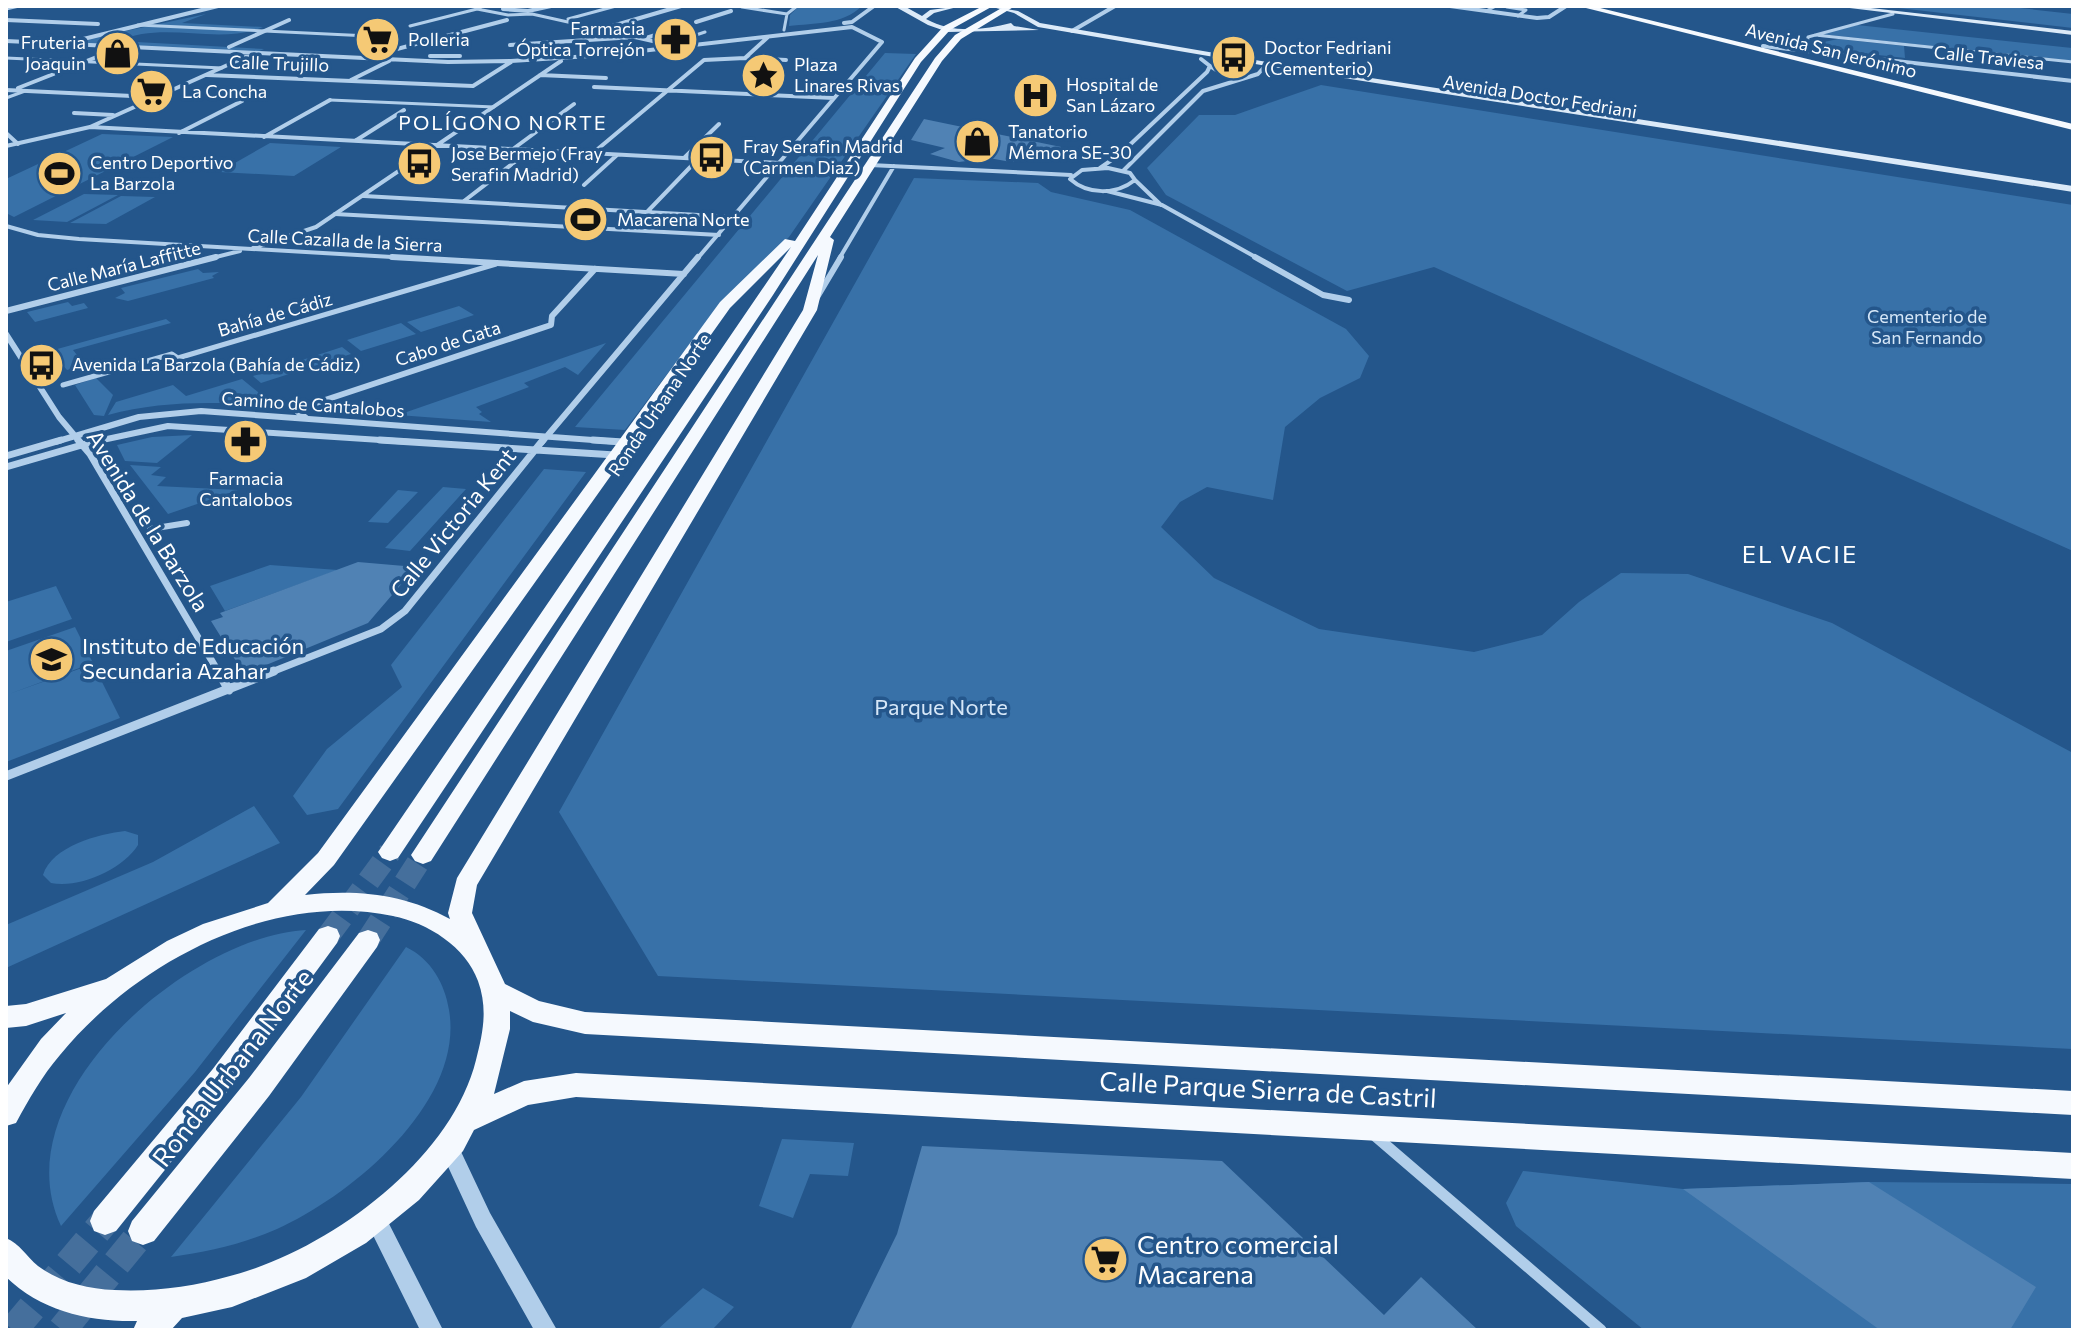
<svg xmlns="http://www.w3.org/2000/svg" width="2079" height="1336" viewBox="0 0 2079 1336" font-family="Commissioner,sans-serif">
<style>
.green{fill:#3871a8}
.building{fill:#5082b4}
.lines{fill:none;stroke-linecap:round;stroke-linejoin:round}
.primary-tunnel-far1{stroke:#456f9c;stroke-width:23;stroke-dasharray:23 11;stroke-linecap:butt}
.primary-tunnel{stroke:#456f9c;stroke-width:29;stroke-dasharray:29 14;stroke-linecap:butt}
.pedestrian-far3{stroke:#b1ceea;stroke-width:3}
.pedestrian-far2{stroke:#b1ceea;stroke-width:4}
.pedestrian-far1{stroke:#b1ceea;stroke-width:5}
.pedestrian{stroke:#b1ceea;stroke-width:6}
.minor-far4{stroke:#b1ceea;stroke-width:4}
.minor-far3{stroke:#b1ceea;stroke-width:6}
.minor-far2{stroke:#b1ceea;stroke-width:7}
.minor-far1{stroke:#b1ceea;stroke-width:9}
.minor{stroke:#b1ceea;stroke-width:11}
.tertiary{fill:#b1ceea;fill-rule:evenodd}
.secondary{fill:#dceaf8;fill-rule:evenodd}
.primary{fill:#f5f9fe;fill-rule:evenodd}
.labels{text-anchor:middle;stroke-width:7;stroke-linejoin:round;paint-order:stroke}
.far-poi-label{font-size:18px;fill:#fff;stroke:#24568b;text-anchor:start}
.far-street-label{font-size:18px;fill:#fff;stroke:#24568b}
.far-park-label{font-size:18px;fill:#d6e7f8;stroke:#24568b}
.far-neighbourhood-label{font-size:20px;letter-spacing:2px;fill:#fff;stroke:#24568b}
.street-label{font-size:22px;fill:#fff;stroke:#24568b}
.poi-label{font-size:22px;fill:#fff;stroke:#24568b;text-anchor:start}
.park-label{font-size:22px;fill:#d6e7f8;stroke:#24568b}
.neighbourhood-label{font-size:24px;letter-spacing:2px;fill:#fff;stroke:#24568b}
.near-street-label{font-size:26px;fill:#fff;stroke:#24568b}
.near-poi-label{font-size:26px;fill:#fff;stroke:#24568b;text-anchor:start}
</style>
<rect width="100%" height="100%" fill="#24568b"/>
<path class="green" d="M 799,6 L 862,6 C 842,25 815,23 789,26 L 790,15 Z
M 1881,6 L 2002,6 L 2073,14 L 2073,28 Z
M 206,14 L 182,23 L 263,27 C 216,46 166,20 118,41 L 264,49 L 255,53 L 64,44 Z
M 1857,25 L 2072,48 L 2073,61 L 1820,34 Z
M 1838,39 L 1904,46 L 1905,58 L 1816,48 L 1825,46 L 1819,43 Z
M 885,53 L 916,54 L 789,237 L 719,305 L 625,430 L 575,427 Z
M 1321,85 L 2073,205 L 2073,551 L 1434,267 L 1347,291 L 1166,195 L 1147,168 L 1199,115 L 1235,115 Z
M 102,134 L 173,137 L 14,217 L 6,213 L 6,179 Z
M 270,143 L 341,147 L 294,176 L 219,172 Z
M 914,178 L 1038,183 L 1051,192 L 1130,210 L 1346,329 L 1369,356 L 1360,378 L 1320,398 L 1285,427 L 1273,500 L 1207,487 L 1180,502 L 1161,527 L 1214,578 L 1319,629 L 1474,652 L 1542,635 L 1579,602 L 1621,573 L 1688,574 L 1832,623 L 2073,753 L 2073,1049 L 658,976 L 559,812 Z
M 84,194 L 118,195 L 67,222 L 33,220 Z
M 121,196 L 155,197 L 106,224 L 70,223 Z
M 198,269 L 203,273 L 219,272 L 212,276 L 214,278 L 128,301 L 115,298 L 125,293 L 121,288 Z
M 68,302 L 72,306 L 84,303 L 88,308 L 35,322 L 27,312 Z
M 459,306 L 474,315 L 421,332 L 407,322 Z
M 166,319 L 171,323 L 73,350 L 85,365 L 67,370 L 50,351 Z
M 401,323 L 416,334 L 361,351 L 347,340 Z
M 606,343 L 578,375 L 565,367 L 524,383 L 529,387 L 476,407 L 482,412 L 479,414 L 491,422 L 398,415 Z
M 342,347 L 351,354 L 261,383 L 253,376 Z
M 96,378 L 113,395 L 104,416 L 94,415 L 75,385 Z
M 242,379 L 275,406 C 219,402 164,400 108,415 L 116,402 L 173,385 L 186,396 Z
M 192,435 L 157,463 L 125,461 L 117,445 L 152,437 Z
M 130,465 L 161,467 L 151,475 L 166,477 L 157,486 L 238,490 L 168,514 Z
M 544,469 L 586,472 L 338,809 L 307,815 L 293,796 L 327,749 L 402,687 L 391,665 Z
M 443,487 L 466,489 L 410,551 L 385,548 Z
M 398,490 L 418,492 L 388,523 L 368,522 Z
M 270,565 L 338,570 L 225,611 L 210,586 Z
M 56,586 L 72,619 L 6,642 L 6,602 Z
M 75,627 L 93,663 L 9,694 L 93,664 L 120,718 L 6,762 L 6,651 Z
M 254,806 L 280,843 L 6,968 L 6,925 L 153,862 Z
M 125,831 L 138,835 L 138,845 C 123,869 79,889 51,883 L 43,875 C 52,846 99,834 125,831 Z
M 306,930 L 195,1072 L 61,1226 C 0,1096 190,936 306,930 Z
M 406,947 C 431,959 445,984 449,1010 C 465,1102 351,1196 277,1229 C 243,1244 208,1252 171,1257 L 301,1097 Z
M 782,1139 L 854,1143 L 848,1176 L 810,1174 L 793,1218 L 759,1206 Z
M 1523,1171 L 1683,1189 L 1869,1182 L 2073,1184 L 2073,1330 L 1644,1330 L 1516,1226 L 1506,1203 Z
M 703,1288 L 734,1307 L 712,1330 L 657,1330 Z"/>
<path class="building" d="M 924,119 L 948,124 L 1071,149 L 1011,162 L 989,158 L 959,162 L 930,154 L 945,148 L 911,140 Z
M 358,562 L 416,567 L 368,623 L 244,674 L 211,621 L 223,617 L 220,613 Z
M 922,1146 L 1222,1161 L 1384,1315 L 1421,1277 L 1478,1330 L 850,1330 L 897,1234 Z
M 1869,1182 L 2036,1287 L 2010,1330 L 1880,1330 L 1683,1189 Z"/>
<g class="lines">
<path class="primary-tunnel-far1" d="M 328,936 L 390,852
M 368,940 L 423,855"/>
<path class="primary-tunnel" d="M 13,1330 L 105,1221
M 62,1330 L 143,1231"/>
<path class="pedestrian-far3" d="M 483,6 L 477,9 L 508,15 L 532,14 L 635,37
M 742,7 L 787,14
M 1507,7 L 1526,10 L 1518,16
M 6,9 L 19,6
M 1486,11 L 1496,6
M 568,19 L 616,6
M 138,25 L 390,37
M 410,26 L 477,9
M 784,30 L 787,14 L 797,6
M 1815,35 L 2073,62
M 672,43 L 705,32
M 1806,52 L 1808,37 L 1893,14
M 6,58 L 222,68
M 6,98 L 25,91
M 330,100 L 494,107"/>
<path class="pedestrian-far2" d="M 6,133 L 18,144
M 335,214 L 719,235"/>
<path class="pedestrian-far1" d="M 63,385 L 172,354 L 178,358 L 496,264"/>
<path class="pedestrian" d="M 150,529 L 187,523"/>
<path class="minor-far4" d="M 1450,6 L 1537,18 L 1549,17 L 1566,6
M 510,7 L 503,9 L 528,11 L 551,6
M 6,20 L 98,24
M 696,22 L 731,11
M 844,23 L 852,22 L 874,6
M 602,29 L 681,6
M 1072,31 L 1115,6
M 768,37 L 745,58 L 786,60
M 646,38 L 688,25
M 6,41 L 448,62 L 511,61 L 606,55 L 852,27 L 882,42 L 697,259
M 67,43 L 218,6
M 510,45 L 635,37 L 666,44
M 1763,46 L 2073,81
M 229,47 L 289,20
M 378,54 L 507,20
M 430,56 L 460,56
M 1210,66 L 1218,71 L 1247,76
M 207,75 L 473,86 L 511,62
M 540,75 L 606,78
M 351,80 L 389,61
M 594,87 L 834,98
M 18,88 L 117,49
M 6,90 L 153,97
M 74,113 L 113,115
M 90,127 L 780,163
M 179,133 L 242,101
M 264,137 L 330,100
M 355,141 L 404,110
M 6,146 L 90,127 L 252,54
M 513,149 L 574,104
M 593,153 L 704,60 L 745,58
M 684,158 L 719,124
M 870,165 L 1071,175
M 1100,168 L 1119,155 L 1207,72 L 1210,66 L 1201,59
M 1108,168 L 1130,173 L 1135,180 C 1116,195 1088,195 1070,179 L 1082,170 Z
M 1123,171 L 1203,91 L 1258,74 L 1267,64
M 1135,180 L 1161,205
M 584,185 L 617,155
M 1107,191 L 1162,205 L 1259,259
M 364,196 L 734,217
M 464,201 L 529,151
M 647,212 L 698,159
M 6,226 L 38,235 L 79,239 L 427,259
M 253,248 L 316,227 L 561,61
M 208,259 L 240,251
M 839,259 L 894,166"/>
<path class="minor-far3" d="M 392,257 L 684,274
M 1255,257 L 1323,295 L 1349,300
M 816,299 L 841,257
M 6,311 L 216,257
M 6,334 L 59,417 L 80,442
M 306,418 L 298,412 L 310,405 L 551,325 L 552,316 L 595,269
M 55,442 L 139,417 L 201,411 L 620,442
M 93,442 L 168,426 L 411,442
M 542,442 L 698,257"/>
<path class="minor-far2" d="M 78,440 L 90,454 L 219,673
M 380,440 L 615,455
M 593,440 L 623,442
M 6,456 L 61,440
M 6,467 L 99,440
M 269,673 L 381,629 L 405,611 L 543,440"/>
<path class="minor-far1" d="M 218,671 L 229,690
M 6,776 L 274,671"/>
<path class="minor" d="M 1374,1135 L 1601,1330"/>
<path class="tertiary" d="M 448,1136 L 455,1139 L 490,1213 L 557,1330 L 534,1330 L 476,1227 L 438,1145 L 441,1139 Z
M 376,1209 L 383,1212 L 443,1330 L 420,1330 L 365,1219 L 369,1212 Z"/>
<path class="secondary" d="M 894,6 L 904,6 L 922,16 L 930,10 L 961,6 L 934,13 L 926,19 C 953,34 983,30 1011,23 L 1014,26 L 1039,30 L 948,32 L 928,25 Z
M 989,6 L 1018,11 L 1040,23 L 1267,62 L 2073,186 L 2073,192 L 1267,66 L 1038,27 L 1014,13 Z
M 1833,6 L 1853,6 L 2073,31 L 2073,35 Z"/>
<path class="primary" d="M 983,6 L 993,6 L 950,30 L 921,62 L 773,295 L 398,858 L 390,861 L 382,858 L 378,852 L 791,247 L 730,308 L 334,865 L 305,895 C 356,889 405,894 450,919 L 448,913 L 457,878 L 803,310 L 818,255 L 431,861 L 423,864 L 415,861 L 411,855 L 415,849 L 935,58 L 955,35 L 1005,6 L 1015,6 L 961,39 L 942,61 L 830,237 L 834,240 L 817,310 L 477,885 L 472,913 L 505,984 L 539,1001 L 585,1012 L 2073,1091 L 2073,1115 L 585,1034 L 533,1022 L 510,1011 L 510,1029 L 494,1094 L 524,1081 L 576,1073 L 2073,1153 L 2073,1179 L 576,1097 L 528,1105 L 474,1130 L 463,1151 L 419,1200 L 366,1243 L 306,1278 L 232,1307 L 182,1318 L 171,1330 L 133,1330 L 137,1321 C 89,1322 41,1311 6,1277 L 6,1238 C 20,1244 26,1256 38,1266 C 59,1282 88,1289 114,1290 C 153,1292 192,1287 230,1276 C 327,1251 451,1161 476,1060 C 483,1033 488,1009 478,981 C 466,947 428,923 393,916 C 272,890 135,963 60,1055 C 42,1076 29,1099 16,1123 L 6,1126 L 6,1088 L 41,1039 L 66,1013 L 26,1026 L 6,1028 L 6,1006 L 26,1004 L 106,979 L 167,941 L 203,924 L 268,903 L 318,853 L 720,302 L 785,239 L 795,241 L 915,58 L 944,26 Z
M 1578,6 L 1592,6 L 2073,124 L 2073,130 Z
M 328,926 L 337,929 L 340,936 L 337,943 L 232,1086 L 116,1231 L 105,1235 L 94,1231 L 90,1221 L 94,1211 L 212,1070 L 319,929 Z
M 368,930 L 377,933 L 380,940 L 377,947 L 269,1096 L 154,1241 L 143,1245 L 132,1241 L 128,1231 L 132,1221 L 249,1078 L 359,933 Z"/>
</g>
<defs>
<symbol id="pharmacy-disc" viewBox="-11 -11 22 22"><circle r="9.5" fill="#f5c975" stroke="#24568b"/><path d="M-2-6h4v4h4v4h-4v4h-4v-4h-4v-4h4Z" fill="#111"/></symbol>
<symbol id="supermarket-disc" viewBox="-11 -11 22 22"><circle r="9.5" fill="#f5c975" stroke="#24568b"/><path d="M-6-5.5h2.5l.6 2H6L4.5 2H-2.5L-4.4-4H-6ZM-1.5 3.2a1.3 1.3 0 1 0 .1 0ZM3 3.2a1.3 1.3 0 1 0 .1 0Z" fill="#111"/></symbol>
<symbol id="shop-disc" viewBox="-11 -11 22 22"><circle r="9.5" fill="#f5c975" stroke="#24568b"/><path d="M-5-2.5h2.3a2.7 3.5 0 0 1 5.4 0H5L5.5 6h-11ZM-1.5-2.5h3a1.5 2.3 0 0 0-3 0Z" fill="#111"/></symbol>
<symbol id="bus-disc" viewBox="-11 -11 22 22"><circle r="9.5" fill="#f5c975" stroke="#24568b"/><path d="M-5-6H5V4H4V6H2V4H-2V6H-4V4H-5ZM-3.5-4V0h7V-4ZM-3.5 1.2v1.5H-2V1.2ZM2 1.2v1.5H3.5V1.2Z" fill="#111"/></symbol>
<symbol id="sight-disc" viewBox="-11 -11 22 22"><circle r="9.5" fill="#f5c975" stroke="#24568b"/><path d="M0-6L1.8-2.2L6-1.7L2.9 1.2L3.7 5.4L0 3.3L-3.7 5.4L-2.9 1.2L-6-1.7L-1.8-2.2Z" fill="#111"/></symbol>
<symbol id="hospital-disc" viewBox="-11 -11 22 22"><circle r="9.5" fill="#f5c975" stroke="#24568b"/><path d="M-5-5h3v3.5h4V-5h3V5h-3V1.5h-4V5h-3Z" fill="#111"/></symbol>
<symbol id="stadium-disc" viewBox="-11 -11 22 22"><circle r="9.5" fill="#f5c975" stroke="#24568b"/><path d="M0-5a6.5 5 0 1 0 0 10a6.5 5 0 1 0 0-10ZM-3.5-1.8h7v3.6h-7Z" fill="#111"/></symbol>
<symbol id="school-disc" viewBox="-11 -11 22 22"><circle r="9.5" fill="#f5c975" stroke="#24568b"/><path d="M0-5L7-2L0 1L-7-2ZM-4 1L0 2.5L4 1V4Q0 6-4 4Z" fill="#111"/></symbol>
</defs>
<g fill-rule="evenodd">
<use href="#pharmacy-disc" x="650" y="14" width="51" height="51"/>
<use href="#supermarket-disc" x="352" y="14" width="51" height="51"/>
<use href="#shop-disc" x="92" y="28" width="51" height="51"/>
<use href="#bus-disc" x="1208" y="32" width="51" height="51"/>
<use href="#sight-disc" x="738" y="50" width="51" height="51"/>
<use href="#supermarket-disc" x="126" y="66" width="51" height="51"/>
<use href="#hospital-disc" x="1010" y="70" width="51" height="51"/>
<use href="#shop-disc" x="952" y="116" width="51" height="51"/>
<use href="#bus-disc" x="686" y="132" width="51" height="51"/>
<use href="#bus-disc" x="394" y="138" width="51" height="51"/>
<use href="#stadium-disc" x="34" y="148" width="51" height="51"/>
<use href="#stadium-disc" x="560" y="194" width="51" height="51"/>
<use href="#bus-disc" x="16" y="340" width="51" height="51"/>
<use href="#pharmacy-disc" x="220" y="416" width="51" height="51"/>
<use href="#school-disc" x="26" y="634" width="51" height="51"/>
<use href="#supermarket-disc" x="1080" y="1234" width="51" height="51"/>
</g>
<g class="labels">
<g class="far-poi-label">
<text x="645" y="35" text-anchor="end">Farmacia<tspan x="645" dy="21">Óptica Torrejón</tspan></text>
<text x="408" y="46">Polleria</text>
<text x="86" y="49" text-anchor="end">Fruteria<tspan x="86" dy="21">Joaquin</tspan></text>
<text x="1264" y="54">Doctor Fedriani<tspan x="1264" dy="21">(Cementerio)</tspan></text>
<text x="794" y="71">Plaza<tspan x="794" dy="21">Linares Rivas</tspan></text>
<text x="1066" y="91">Hospital de<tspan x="1066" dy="21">San Lázaro</tspan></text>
<text x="182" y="98">La Concha</text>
<text x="1008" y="138">Tanatorio<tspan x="1008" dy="21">Mémora SE-30</tspan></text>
<text x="743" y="153">Fray Serafin Madrid<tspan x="743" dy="21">(Carmen Diaz)</tspan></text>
<text x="451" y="160">Jose Bermejo (Fray<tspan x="451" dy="21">Serafin Madrid)</tspan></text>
<text x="90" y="169">Centro Deportivo<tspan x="90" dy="21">La Barzola</tspan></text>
<text x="617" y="226">Macarena Norte</text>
<text x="72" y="371">Avenida La Barzola (Bahía de Cádiz)</text>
<text x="246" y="485" text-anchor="middle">Farmacia<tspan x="246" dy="21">Cantalobos</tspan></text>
</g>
<g class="far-street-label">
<text transform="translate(1831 51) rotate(14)" y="6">Avenida San Jerónimo</text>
<text transform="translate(1989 58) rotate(6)" y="6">Calle Traviesa</text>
<text transform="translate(279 64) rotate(2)" y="6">Calle Trujillo</text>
<text transform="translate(1540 97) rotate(9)" y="6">Avenida Doctor Fedriani</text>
<text transform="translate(345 241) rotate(3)" y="6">Calle Cazalla de la Sierra</text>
<text transform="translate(124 267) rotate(-14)" y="6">Calle María Laffitte</text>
<text transform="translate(275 315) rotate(-16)" y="6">Bahía de Cádiz</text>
<text transform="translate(448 344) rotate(-18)" y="6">Cabo de Gata</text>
<text transform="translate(313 405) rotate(4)" y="6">Camino de Cantalobos</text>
<text transform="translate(660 405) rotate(-56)" y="6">Ronda Urbana Norte</text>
</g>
<g class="far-park-label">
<text x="1927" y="323">Cementerio de<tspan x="1927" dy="21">San Fernando</tspan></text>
</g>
<g class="far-neighbourhood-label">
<text x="503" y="130">POLÍGONO NORTE</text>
</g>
<g class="street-label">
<text transform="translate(148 521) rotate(58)" y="8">Avenida de la Barzola</text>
<text transform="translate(453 523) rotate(-51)" y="8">Calle Victoria Kent</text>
</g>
<g class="poi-label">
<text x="82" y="654">Instituto de Educación<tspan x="82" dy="25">Secundaria Azahar</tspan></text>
</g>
<g class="park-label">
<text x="941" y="715">Parque Norte</text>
</g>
<g class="neighbourhood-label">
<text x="1800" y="563">EL VACIE</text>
</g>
<g class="near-street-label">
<text transform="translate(233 1068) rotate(-52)" y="9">Ronda Urbana Norte</text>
<text transform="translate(1268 1090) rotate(3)" y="9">Calle Parque Sierra de Castril</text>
</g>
<g class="near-poi-label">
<text x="1137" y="1254">Centro comercial<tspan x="1137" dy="30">Macarena</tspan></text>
</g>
</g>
<rect width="2079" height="1336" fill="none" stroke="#ffffff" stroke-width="16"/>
</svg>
